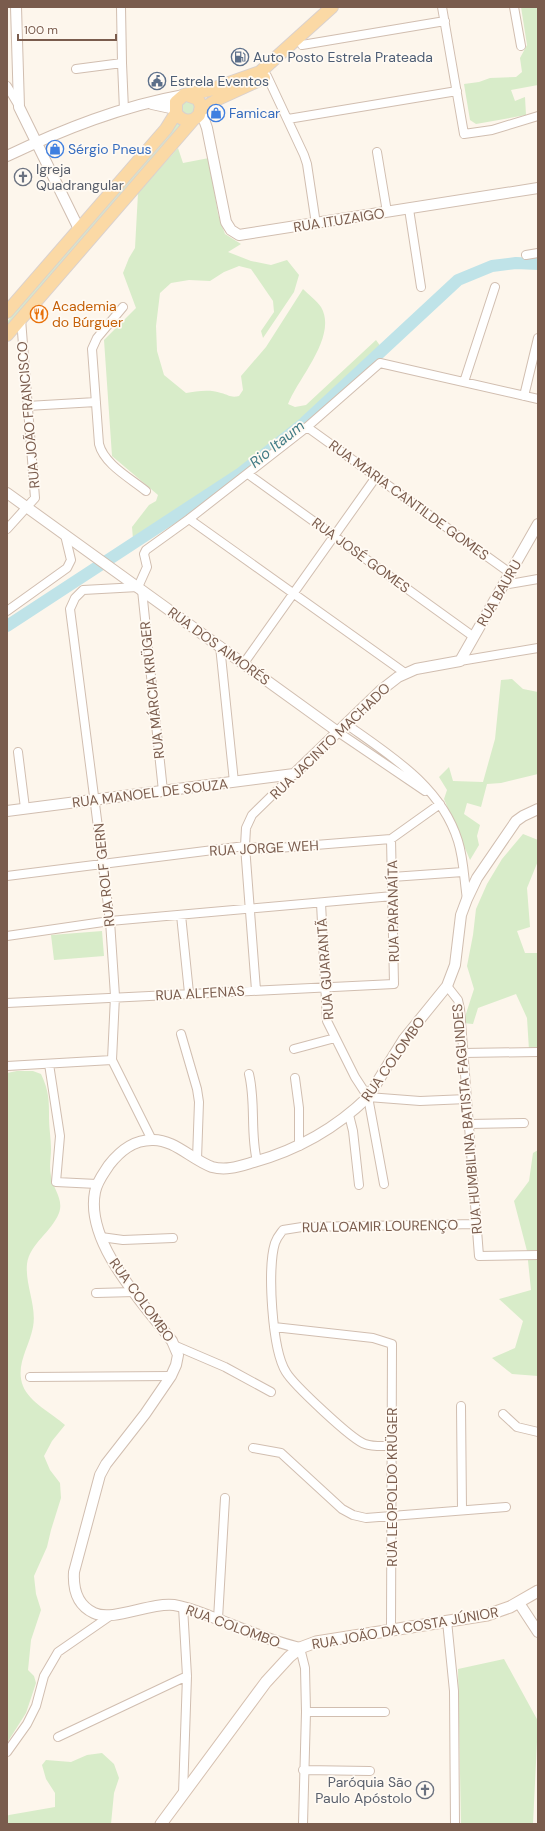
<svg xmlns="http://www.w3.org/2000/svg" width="545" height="1831" viewBox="0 0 545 1831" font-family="'DM Sans',sans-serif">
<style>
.green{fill:#d8ecc9}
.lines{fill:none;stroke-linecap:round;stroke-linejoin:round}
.river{stroke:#bfe3e8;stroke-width:12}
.minor-casing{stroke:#d1beb0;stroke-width:10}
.tertiary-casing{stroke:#d1beb0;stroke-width:12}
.secondary-casing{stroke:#d6c0b0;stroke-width:13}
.primary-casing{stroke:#dad1cd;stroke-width:14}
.minor{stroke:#fff;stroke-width:8}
.tertiary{stroke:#fff;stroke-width:10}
.secondary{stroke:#fff;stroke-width:11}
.primary{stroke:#fbd9a5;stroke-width:12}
.labels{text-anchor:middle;stroke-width:3.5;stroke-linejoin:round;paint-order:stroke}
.service-label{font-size:14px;fill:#4e5e75;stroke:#fffaf3;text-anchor:start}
.shop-label{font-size:14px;fill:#366cbe;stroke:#fffaf3;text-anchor:start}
.worship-label{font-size:14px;fill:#5b616d;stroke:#fffaf3;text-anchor:start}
.street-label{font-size:14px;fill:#7a5c4d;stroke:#fffaf3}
.food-label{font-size:14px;fill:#c56008;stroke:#fffaf3;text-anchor:start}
.water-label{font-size:15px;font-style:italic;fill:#437c86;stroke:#fffaf3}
</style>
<rect width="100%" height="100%" fill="#fdf6ec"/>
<path class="green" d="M 521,7 L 538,7 L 538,85 L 511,90 L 515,101 L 525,97 L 526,115 L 476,124 L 470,120 L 464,84 L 479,82 L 490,78 L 516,77 L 522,72 L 520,58 L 527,45 Z
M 184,100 L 196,105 L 194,115 L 183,115 L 180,104 Z
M 176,123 L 184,126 L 7,328 L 7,322 Z
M 178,148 L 183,163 L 209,158 L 218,214 L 225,234 L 241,244 L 228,252 L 251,261 L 271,265 L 287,260 L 299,275 L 294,292 L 263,338 L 261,331 L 274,312 L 273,301 L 251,269 L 239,266 L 224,272 L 210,281 L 189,280 L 171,283 L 160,293 L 156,326 L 157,351 L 164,375 L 186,393 C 197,391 210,389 221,393 C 229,395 231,398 239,396 L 243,390 L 241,376 L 266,347 L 303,289 C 309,295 317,301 321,307 C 338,336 298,378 288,404 L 295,407 L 306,405 L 376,340 L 381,347 C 338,388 296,428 248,463 C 216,487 183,507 150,529 L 147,529 L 133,539 L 132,527 L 149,505 L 156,501 L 158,495 L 112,456 L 104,340 L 136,308 L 123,273 L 129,258 L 135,248 L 138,193 Z
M 512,679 L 523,689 L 538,692 L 538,774 L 501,783 L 487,784 L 481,807 L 467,803 L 464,814 L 480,825 L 477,836 L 479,845 L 470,860 L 444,799 L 447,790 L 439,777 L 449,767 L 453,781 L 483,782 L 495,739 L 501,680 Z
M 523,834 L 538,840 L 538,861 L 527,888 L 530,927 L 517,931 L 525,953 L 538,953 L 538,1050 L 529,1050 L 527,1018 L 516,994 L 478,1008 L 473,1024 L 463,1023 L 474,989 L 467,966 L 473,935 L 476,909 L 487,884 L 502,859 Z
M 102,931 L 104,956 L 54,960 L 51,935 Z
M 17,1071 L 33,1071 L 41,1074 C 49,1091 49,1100 49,1118 C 49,1128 51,1139 51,1149 C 51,1158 49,1166 51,1176 C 53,1189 64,1199 59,1213 C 51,1233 30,1243 27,1264 C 25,1285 37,1306 33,1327 C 29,1348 15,1365 23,1386 C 29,1402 53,1414 65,1425 L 52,1441 L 44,1456 L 50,1470 L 60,1483 L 61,1498 L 51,1530 L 47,1547 L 34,1576 L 36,1594 L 41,1610 L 31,1640 L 28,1670 L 34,1676 L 36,1683 L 26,1713 L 7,1743 L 7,1073 Z
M 538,1150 L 538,1376 L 512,1374 L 492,1358 L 515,1348 L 523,1321 L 499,1299 L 531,1290 L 527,1251 L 514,1201 L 529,1181 L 533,1153 Z
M 504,1659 L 538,1721 L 533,1824 L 461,1824 L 458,1669 Z
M 102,1753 L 114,1764 L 119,1778 L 114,1793 L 111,1824 L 7,1824 L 7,1816 L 9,1815 L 55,1807 L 55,1793 L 46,1779 L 42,1765 L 46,1760 L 71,1762 L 87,1755 Z"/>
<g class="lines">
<path class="river" d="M 7,626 L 241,473 L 304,423 L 458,280 L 492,266 L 516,263 L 538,264"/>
<defs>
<path id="minor" d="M 121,7 L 122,63 L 124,110
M 442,7 L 464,134 L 492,130 L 538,116
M 514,7 L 521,46
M 302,45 L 445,21
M 76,69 L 122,63
M 267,76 L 304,155 L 307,164 L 316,224
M 7,86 L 19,106
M 288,119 L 457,91
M 377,152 L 387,212
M 409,209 L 421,287
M 526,255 L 538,253
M 123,307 L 97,338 L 92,349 L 99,444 C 104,464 130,478 146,491
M 464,382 L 495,287
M 524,396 L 538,338
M 27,406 L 96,402
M 307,427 L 510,573
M 248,474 L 474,637
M 189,519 L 405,673
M 7,529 L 35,498 L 21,319
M 504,585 L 538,579
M 142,590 L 163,791
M 7,611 L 67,568 L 71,560 L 65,535
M 220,646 L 234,782
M 460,661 L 538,648
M 244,663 L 376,477
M 346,724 C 391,756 441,786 458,841 C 464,860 464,880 467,899
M 338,732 L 425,791
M 18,752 L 25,808
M 7,876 L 245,846 L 265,849 L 391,839 L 440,804
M 392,877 L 463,872
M 321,903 L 327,1021 L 355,1077 L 368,1097 L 384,1184
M 181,915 L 189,993
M 7,936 L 110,921 L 393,896
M 447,986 L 458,1000 L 460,1009 L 479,1256 L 538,1255
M 256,990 L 245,846 L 246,828 L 252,815 L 294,774
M 7,1003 L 394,984 L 391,839
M 181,1034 L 197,1089 L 199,1102 L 197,1159
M 294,1049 L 335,1038
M 463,1053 L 538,1052
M 49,1064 L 60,1136 L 56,1182 L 97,1184
M 7,1066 L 112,1060
M 249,1074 C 256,1103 250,1133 257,1161
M 295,1078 L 299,1108 L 299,1146
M 368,1097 L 420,1101 L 467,1099
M 349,1115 L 353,1131 L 359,1185
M 469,1124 L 524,1123
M 152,1140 L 112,1060 L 115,996 L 110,921 L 70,609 L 75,598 L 83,590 L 138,587 L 147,567 L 144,554 L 146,550 L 189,519 L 307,427 L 380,363 L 538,399
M 101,1237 L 123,1240 L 173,1238
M 96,1293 L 135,1292
M 274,1327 L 373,1338 L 392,1344 L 391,1629
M 176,1346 L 225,1367 L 271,1392
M 30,1377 L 171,1376
M 461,1406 L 462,1510
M 503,1414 L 517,1427 L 538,1432
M 392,1446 C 383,1446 373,1447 365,1444 C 352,1440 293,1384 286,1372 C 272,1350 267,1268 275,1243 C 277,1237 280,1234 283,1230 L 302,1227 L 477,1224
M 253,1448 L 281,1453 L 342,1509 L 353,1515 L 366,1518 L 506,1507
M 218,1619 L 225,1498
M 447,1621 L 454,1691 L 455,1824
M 300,1648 L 305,1668 L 306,1712 L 303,1824
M 306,1712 L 385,1712
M 58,1737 L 187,1676
M 7,1752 L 27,1724 L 36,1706 L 44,1676 L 58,1652 L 110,1616
M 303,1770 L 370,1771
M 183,1794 L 187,1676 L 183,1607"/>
<path id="tertiary" d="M 16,7 L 19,107 L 79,229
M 152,104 L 175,109
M 201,111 L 207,128 L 226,222 L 231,230 L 239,235 L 538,188
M 7,156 C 64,129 122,106 184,95
M 7,493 L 338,732
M 7,811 L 294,774 L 380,691 L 398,677 L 416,669 L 460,661 L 538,524
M 519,1603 L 538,1632
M 300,1648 C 270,1641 241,1628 212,1617 C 199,1612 187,1607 174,1605 C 150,1602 113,1622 94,1613 C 77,1605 73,1588 74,1572 L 100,1475 L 106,1464 L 145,1414 L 171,1376 L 176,1365 L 178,1355 L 172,1341 C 143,1303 85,1243 95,1192 C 97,1181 104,1173 109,1165 C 120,1151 133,1140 152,1140 C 174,1139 192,1160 212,1167 C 227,1171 240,1166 254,1162 C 297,1150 335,1129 368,1097 L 404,1039 L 447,986 L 455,965 L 461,915 L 467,899 L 477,878 L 516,821 L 523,816 L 538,809"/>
<path id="secondary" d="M 161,1824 L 266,1682 L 289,1657 L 300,1648 L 316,1642 L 487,1615 L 510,1607 L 538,1591"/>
<path id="primary" d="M 187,95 L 198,99 L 201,106 L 199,115 C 192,123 182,122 176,113 L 176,102 L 184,95 L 209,90 L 260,72 L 332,7
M 201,110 L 218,99 L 264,78
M 7,312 L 166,129 L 176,113
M 7,335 L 193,120"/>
</defs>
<use href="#minor" class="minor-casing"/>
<use href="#tertiary" class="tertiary-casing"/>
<use href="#secondary" class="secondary-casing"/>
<use href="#primary" class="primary-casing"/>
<use href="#minor" class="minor"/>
<use href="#tertiary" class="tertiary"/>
<use href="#secondary" class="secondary"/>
<use href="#primary" class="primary"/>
</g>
<defs>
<symbol id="fuel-ring" viewBox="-11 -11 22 22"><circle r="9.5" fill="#fffaf3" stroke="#5c6f8a" stroke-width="1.5"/><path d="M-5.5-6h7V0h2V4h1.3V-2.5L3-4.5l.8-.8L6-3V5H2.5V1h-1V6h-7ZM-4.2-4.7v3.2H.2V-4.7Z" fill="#5c6f8a"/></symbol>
<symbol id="civic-ring" viewBox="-11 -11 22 22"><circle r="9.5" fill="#fffaf3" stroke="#5c6f8a" stroke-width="1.5"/><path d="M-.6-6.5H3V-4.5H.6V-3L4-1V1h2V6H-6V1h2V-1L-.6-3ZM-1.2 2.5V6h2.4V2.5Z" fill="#5c6f8a"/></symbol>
<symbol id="shop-ring" viewBox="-11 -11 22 22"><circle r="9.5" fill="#fffaf3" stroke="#3f7fe0" stroke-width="1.5"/><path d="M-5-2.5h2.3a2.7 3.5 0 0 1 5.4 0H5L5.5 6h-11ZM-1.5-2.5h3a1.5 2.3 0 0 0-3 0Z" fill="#3f7fe0"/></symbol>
<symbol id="church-ring" viewBox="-11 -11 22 22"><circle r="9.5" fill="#fffaf3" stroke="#6b7280" stroke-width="1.5"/><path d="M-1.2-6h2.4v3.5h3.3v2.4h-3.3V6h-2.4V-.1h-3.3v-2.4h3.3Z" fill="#6b7280"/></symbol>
<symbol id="restaurant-ring" viewBox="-11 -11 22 22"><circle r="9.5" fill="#fffaf3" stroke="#e8710a" stroke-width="1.5"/><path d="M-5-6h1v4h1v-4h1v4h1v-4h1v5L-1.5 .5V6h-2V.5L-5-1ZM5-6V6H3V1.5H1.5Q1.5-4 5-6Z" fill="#e8710a"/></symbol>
</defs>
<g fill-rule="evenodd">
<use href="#fuel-ring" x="230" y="47" width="20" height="20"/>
<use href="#civic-ring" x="147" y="71" width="20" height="20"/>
<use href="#shop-ring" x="206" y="103" width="20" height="20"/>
<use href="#shop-ring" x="45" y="139" width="20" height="20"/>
<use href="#church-ring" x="13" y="167" width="20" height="20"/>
<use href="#restaurant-ring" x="29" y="304" width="20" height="20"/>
<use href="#church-ring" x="415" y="1780" width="20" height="20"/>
</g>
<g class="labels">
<g class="service-label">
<text x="253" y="62">Auto Posto Estrela Prateada</text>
<text x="170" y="86">Estrela Eventos</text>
</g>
<g class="shop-label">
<text x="229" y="118">Famicar</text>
<text x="68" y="154">Sérgio Pneus</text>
</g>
<g class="worship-label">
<text x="36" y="174">Igreja<tspan x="36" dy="16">Quadrangular</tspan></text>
<text x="412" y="1787" text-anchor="end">Paróquia São<tspan x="412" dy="16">Paulo Apóstolo</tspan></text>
</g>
<g class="street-label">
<text transform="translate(339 220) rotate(-9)" y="5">RUA ITUZAIGO</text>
<text transform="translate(28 415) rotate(-95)" y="5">RUA JOÃO FRANCISCO</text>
<text transform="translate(409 500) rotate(36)" y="5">RUA MARIA CANTILDE GOMES</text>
<text transform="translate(361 555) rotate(36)" y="5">RUA JOSÉ GOMES</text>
<text transform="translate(499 593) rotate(-60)" y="5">RUA BAURU</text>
<text transform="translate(219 646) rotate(36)" y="5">RUA DOS AIMORÉS</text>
<text transform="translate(152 690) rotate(-96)" y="5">RUA MÁRCIA KRÜGER</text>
<text transform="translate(330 741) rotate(-44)" y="5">RUA JACINTO MACHADO</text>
<text transform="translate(150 793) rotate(-7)" y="5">RUA MANOEL DE SOUZA</text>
<text transform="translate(264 848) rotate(-3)" y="5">RUA JORGE WEH</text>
<text transform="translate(104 875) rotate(-96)" y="5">RUA ROLF GERN</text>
<text transform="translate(393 911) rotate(-91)" y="5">RUA PARANAÍTA</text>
<text transform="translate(325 969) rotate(-94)" y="5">RUA GUARANTÃ</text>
<text transform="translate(200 993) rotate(-3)" y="5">RUA ALFENAS</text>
<text transform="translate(393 1059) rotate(-55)" y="5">RUA COLOMBO</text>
<text transform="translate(467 1119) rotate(-95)" y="5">RUA HUMBILINA BATISTA FAGUNDES</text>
<text transform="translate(380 1226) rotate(-1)" y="5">RUA LOAMIR LOURENÇO</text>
<text transform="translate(142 1300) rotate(54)" y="5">RUA COLOMBO</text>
<text transform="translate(392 1487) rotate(-90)" y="5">RUA LEOPOLDO KRÜGER</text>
<text transform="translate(233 1626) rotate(20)" y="5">RUA COLOMBO</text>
<text transform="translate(405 1628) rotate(-10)" y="5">RUA JOÃO DA COSTA JÚNIOR</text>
</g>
<g class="food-label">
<text x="52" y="311">Academia<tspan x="52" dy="16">do Búrguer</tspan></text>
</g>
<g class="water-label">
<text transform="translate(277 444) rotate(-39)" y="5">Rio Itaum</text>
</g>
</g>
<rect width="545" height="1831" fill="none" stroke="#7a5c4d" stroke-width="16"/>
<path d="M18 34v6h98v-6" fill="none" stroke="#7a5c4d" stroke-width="2"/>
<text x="24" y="34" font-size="12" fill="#7a5c4d" stroke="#fffaf3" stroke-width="3" paint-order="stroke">100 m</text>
</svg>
